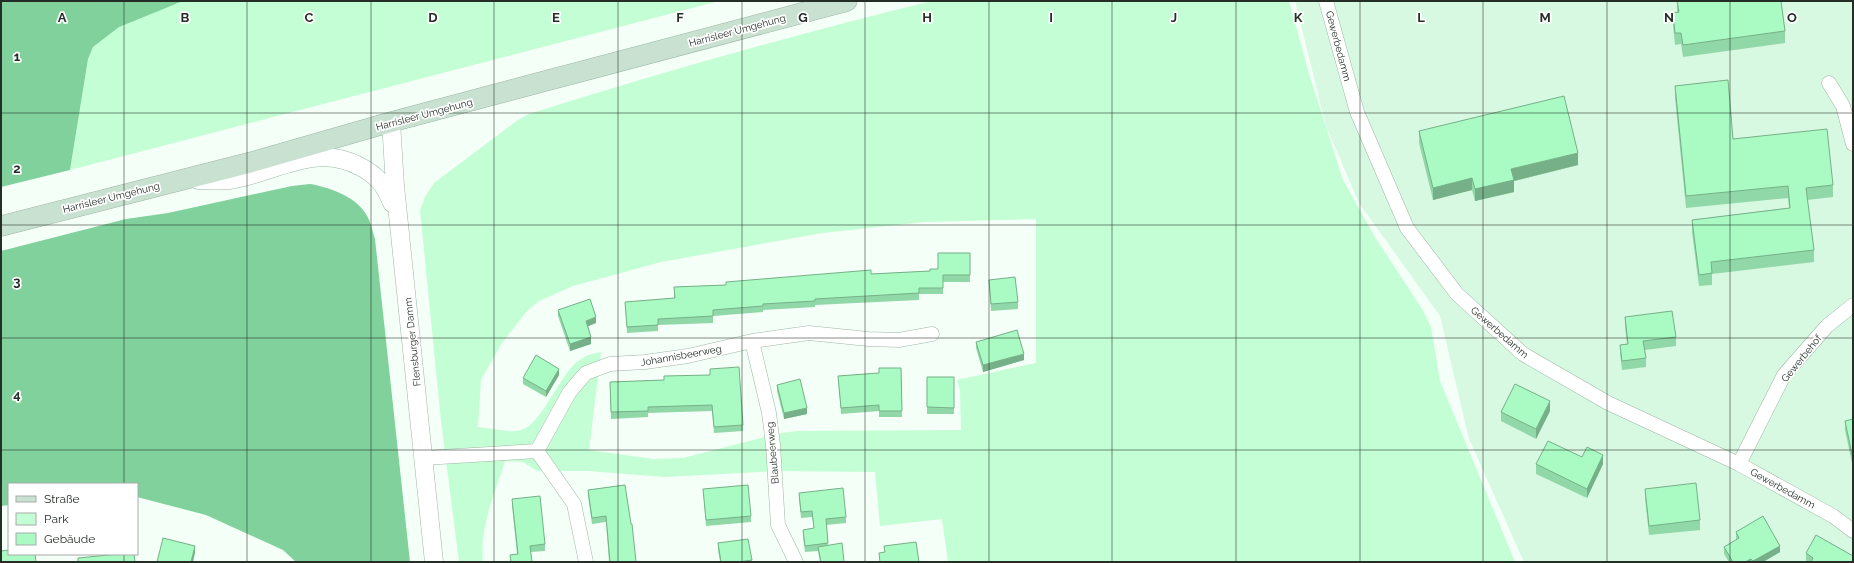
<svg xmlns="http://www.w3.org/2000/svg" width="1854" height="563" viewBox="0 0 1854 563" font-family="Raleway,sans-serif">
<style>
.built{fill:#d7f9e1}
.green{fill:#c3fed4;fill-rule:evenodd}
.forest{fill:#80d19b}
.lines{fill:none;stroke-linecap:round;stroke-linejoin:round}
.minor-casing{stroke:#9eb7a5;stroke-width:15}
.tertiary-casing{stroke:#9eb7a5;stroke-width:19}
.secondary-casing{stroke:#9eb7a5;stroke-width:21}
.minor{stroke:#fff;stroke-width:14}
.tertiary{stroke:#fff;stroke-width:18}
.secondary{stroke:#c8e1d1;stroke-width:20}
.wall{fill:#91d8a8}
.shaded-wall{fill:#76b088}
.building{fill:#a9fbc3;stroke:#76b088}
.grid{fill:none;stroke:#242e27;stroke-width:1;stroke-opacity:0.55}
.labels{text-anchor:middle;stroke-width:3.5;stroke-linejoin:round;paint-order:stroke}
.street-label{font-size:10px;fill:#242e27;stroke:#fff}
.grid-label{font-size:13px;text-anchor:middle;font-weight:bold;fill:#242e27;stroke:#fff;stroke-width:3.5;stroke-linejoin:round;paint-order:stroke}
</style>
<rect width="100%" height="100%" fill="#f4fff7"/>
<path class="built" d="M 1295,1 L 1853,1 L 1853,562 L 1524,562 L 1469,439 L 1440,316 L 1359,203 L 1326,126 Z"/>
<path class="green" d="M 183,1 L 719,1 L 70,170 L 88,59 L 93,47 L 119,26 Z
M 932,1 L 1289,1 L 1310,77 L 1343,180 L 1375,237 L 1422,309 L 1431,327 L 1440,381 L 1515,562 L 948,562 L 942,519 L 880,526 L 875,472 L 778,471 L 665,477 L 588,471 L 537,471 L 523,462 L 505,461 C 495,493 479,528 483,562 L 459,562 L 441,421 L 420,210 L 425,197 L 434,183 L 518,120 L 529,114 C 663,72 796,34 932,1 ZM 1036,219 L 1036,363 L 957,380 L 960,391 L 961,430 L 797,431 L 781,433 L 683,458 L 653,459 L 589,450 L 601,352 C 594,353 587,355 581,359 C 558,373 542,429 517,431 C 505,432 490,428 478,427 L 481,380 L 502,343 L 527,311 L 539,301 L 573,286 L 661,262 L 822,233 L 924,222 Z"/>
<path class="forest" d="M 1,1 L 183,1 L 119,27 L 93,47 L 88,59 L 70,170 L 1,187 Z
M 310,184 C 327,187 352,195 363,210 C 370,218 372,229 375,239 L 410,562 L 296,562 L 283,550 L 206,515 L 137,497 L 137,484 L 9,484 L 9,505 L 1,506 L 1,251 L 126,219 L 168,213 L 292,186 Z"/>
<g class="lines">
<defs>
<path id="minor" d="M 1326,1 L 1357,112 L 1407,228 L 1457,294 L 1523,354 L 1608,403 L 1739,464 L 1833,516 L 1853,531
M 1829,83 L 1843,106 L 1853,144
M 752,341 L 769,413 L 773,445 L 778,525 L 796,562
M 537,451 L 574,504 L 586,562
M 424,458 L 537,451 L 569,393 L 578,382 L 586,373 L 610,364 L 645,362 L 688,356 L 752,341 L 809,333 L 868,339 L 899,340 L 932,334
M 1739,464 L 1784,375 L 1827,326 L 1853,305"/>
<path id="tertiary" d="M 391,122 L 395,186 L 434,562
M 198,180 C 208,180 219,181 229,180 C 273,174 314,142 359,166 C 377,175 385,185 392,203"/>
<path id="secondary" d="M 1,226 L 252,162 L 391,122 L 847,1"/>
</defs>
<use href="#minor" class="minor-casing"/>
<use href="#tertiary" class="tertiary-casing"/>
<use href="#secondary" class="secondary-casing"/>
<use href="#minor" class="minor"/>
<use href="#tertiary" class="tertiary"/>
<use href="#secondary" class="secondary"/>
</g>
<path class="wall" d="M 1677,1 L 1785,31 L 1785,43 L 1683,57 L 1681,44 L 1675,45 L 1673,25 L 1673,13 L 1677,12 Z
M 1675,86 L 1733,139 L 1833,185 L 1833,197 L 1807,200 L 1814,250 L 1814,262 L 1712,274 L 1712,285 L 1699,286 L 1692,232 L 1692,220 L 1789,208 L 1788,198 L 1686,208 L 1675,98 Z
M 1419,131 L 1578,165 L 1514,181 L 1514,192 L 1475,201 L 1472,190 L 1433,200 L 1419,143 Z
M 970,253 L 970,282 L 943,282 L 943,294 L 919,294 L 919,300 L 815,305 L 815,307 L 763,310 L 763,312 L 713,316 L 713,323 L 658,325 L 658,331 L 627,333 L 625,302 L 674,298 L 674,287 L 726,285 L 871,274 L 930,271 L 938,269 Z
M 989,280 L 1018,302 L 1018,309 L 991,311 Z
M 558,310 L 596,323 L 588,326 L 591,344 L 570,351 L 558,316 Z
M 1625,317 L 1676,337 L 1676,346 L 1645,350 L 1646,358 L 1646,367 L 1622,370 L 1620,354 L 1620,345 L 1627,344 L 1625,327 Z
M 976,342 L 1024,360 L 983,372 L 976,348 Z
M 901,368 L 902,417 L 879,417 L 879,411 L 841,414 L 838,376 L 879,373 Z
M 710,369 L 743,425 L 743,431 L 714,433 L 712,411 L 648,413 L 648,417 L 611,419 L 610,382 L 664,380 L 710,375 Z
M 559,375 L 546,397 L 523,384 L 523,378 Z
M 927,377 L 954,377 L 954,414 L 927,414 Z
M 777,385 L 807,414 L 784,419 L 777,391 Z
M 1550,411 L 1536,439 L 1501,421 L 1501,412 Z
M 1853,419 L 1853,468 L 1845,430 L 1845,421 Z
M 1582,457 L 1603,464 L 1587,498 L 1536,474 L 1536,464 Z
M 625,485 L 636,562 L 609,562 L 606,522 L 592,524 L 588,496 L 588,490 Z
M 703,489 L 751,516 L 751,522 L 706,526 Z
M 1645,489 L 1700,520 L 1700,530 L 1649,535 L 1645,498 Z
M 799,493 L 846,517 L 846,523 L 826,525 L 828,545 L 844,562 L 820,562 L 818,551 L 805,552 L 803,536 L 803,530 L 814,528 L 812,517 L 801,518 L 799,499 Z
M 512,499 L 545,544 L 545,551 L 531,552 L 532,562 L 510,562 L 510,555 L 517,554 L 512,505 Z
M 1736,532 L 1780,552 L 1763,562 L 1729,562 L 1724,554 L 1724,547 L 1737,540 L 1736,538 Z
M 718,543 L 752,560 L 752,562 L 720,562 L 718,550 Z
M 1806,553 L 1853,562 L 1806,562 Z"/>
<path class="shaded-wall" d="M 1578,153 L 1578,165 L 1514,181 L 1514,192 L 1475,201 L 1475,189 L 1511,169 Z
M 1472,178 L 1472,190 L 1433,200 L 1433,188 Z
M 596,317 L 596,323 L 586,327 L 586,321 Z
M 591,337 L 591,344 L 570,351 L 570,344 Z
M 1024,354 L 1024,360 L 983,372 L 983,365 Z
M 559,369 L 559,375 L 546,397 L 546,391 Z
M 1550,401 L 1550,411 L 1536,439 L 1536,429 Z
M 807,408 L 807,414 L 784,419 L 784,413 Z
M 1603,455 L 1603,464 L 1587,498 L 1587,489 Z
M 195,546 L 195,553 L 193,562 L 191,562 Z
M 1780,546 L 1780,552 L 1763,562 L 1753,562 L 1753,561 Z
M 1751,559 L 1751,562 L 1745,562 Z"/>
<path class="building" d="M 1677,1 L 1781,1 L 1785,31 L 1683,45 L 1681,33 L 1675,33 L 1673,13 L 1679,12 Z
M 1728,80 L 1733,139 L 1827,129 L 1833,185 L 1806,188 L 1814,250 L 1711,262 L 1712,273 L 1699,275 L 1692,220 L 1790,208 L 1788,186 L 1686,196 L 1675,86 Z
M 1564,96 L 1578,153 L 1511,169 L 1514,180 L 1475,189 L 1472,178 L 1433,188 L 1419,131 Z
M 938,253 L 970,253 L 970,275 L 943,275 L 943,288 L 919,288 L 919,293 L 815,299 L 815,301 L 763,304 L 763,306 L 713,310 L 713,316 L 658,319 L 658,325 L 627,327 L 625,302 L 675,298 L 674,287 L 726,285 L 726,282 L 871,270 L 871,274 L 930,271 L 930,269 L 938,269 Z
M 1015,277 L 1018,302 L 991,304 L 989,280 Z
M 590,299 L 596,317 L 586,321 L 591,337 L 570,344 L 558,310 Z
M 1672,311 L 1676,337 L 1643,341 L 1646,358 L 1622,361 L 1620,345 L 1628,344 L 1625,317 Z
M 1017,330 L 1024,354 L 983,365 L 976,342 Z
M 536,355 L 559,369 L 546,391 L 523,378 Z
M 739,367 L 743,425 L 714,427 L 712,405 L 648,407 L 648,411 L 611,412 L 610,382 L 664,380 L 664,376 L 710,375 L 710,369 Z
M 879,368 L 901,368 L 902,411 L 879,411 L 879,405 L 841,408 L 838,376 L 879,373 Z
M 927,377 L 954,377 L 954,408 L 927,407 Z
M 800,379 L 807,408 L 784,413 L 777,385 Z
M 1515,384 L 1550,401 L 1536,429 L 1501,412 Z
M 1853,419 L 1853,459 L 1845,421 Z
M 1548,441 L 1582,457 L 1587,447 L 1603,455 L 1587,489 L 1536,464 Z
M 1696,483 L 1700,520 L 1649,526 L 1645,489 Z
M 625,485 L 631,524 L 632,524 L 636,562 L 610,562 L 606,516 L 592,518 L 588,490 Z
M 748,485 L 751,516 L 706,520 L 703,489 Z
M 843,488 L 846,517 L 826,519 L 828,543 L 805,546 L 803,530 L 814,528 L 812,511 L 801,512 L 799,493 Z
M 540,496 L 545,544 L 530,546 L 532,562 L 511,562 L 510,555 L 518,554 L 512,499 Z
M 1763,516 L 1780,546 L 1753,561 L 1751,559 L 1745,562 L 1733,562 L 1724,547 L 1739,538 L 1736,532 Z
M 1816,535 L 1853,556 L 1853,562 L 1811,562 L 1813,558 L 1806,553 Z
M 163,538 L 195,546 L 191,562 L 157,562 Z
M 748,539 L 752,560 L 739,562 L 721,562 L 718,543 Z
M 916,542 L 919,562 L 880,562 L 879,553 L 885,552 L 884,546 Z
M 842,543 L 844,562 L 821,562 L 818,547 Z
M 9,550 L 9,554 L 35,554 L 36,562 L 1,562 L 1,551 Z
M 119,554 L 134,554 L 135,562 L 78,562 L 78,558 Z"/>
<path class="grid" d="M 124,1 L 124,484M 247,1 L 247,562M 371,1 L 371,562M 494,1 L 494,562M 618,1 L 618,562M 742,1 L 742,562M 865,1 L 865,562M 989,1 L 989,562M 1112,1 L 1112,562M 1236,1 L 1236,562M 1360,1 L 1360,562M 1483,1 L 1483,562M 1607,1 L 1607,562M 1730,1 L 1730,562M 1,113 L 1853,113M 1,225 L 1853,225M 1,338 L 1853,338M 1,450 L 1853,450M 124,554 L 124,562"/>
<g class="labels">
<g class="street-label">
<text transform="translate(737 30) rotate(-15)" y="4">Harrisleer Umgehung</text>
<text transform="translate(1339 46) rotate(75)" y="4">Gewerbedamm</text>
<text transform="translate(424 114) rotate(-15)" y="4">Harrisleer Umgehung</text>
<text transform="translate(111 197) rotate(-14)" y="4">Harrisleer Umgehung</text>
<text transform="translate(1500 332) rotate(41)" y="4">Gewerbedamm</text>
<text transform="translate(412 342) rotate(-96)" y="4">Flensburger Damm</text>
<text transform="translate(681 355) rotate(-10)" y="4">Johannisbeerweg</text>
<text transform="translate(1801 358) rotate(-51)" y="4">Gewerbehof</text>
<text transform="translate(772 453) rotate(-95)" y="4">Blaubeerweg</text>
<text transform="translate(1783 488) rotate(29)" y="4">Gewerbedamm</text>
</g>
</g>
<g class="grid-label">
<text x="62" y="22">A</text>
<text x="185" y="22">B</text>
<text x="309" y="22">C</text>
<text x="433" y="22">D</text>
<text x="556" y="22">E</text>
<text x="680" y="22">F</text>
<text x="803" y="22">G</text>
<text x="927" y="22">H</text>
<text x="1051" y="22">I</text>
<text x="1174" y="22">J</text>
<text x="1298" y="22">K</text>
<text x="1421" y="22">L</text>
<text x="1545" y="22">M</text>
<text x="1669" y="22">N</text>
<text x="1792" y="22">O</text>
<text x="17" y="61">1</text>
<text x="17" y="173">2</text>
<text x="17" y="286">3</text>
<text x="17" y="399">4</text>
</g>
<rect width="1854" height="563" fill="none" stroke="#242e27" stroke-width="4"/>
<rect x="8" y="483" width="130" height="72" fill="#ffffff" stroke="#a7aba9"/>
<rect x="16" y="496" width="20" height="6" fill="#c8e1d1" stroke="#a7aba9"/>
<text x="44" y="503" font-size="12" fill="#242e27">Straße</text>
<rect x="16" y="513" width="20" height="12" fill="#c3fed4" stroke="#a7aba9"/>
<text x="44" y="523" font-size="12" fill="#242e27">Park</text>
<rect x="16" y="533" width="20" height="12" fill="#a9fbc3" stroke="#a7aba9"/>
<text x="44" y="543" font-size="12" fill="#242e27">Gebäude</text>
</svg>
